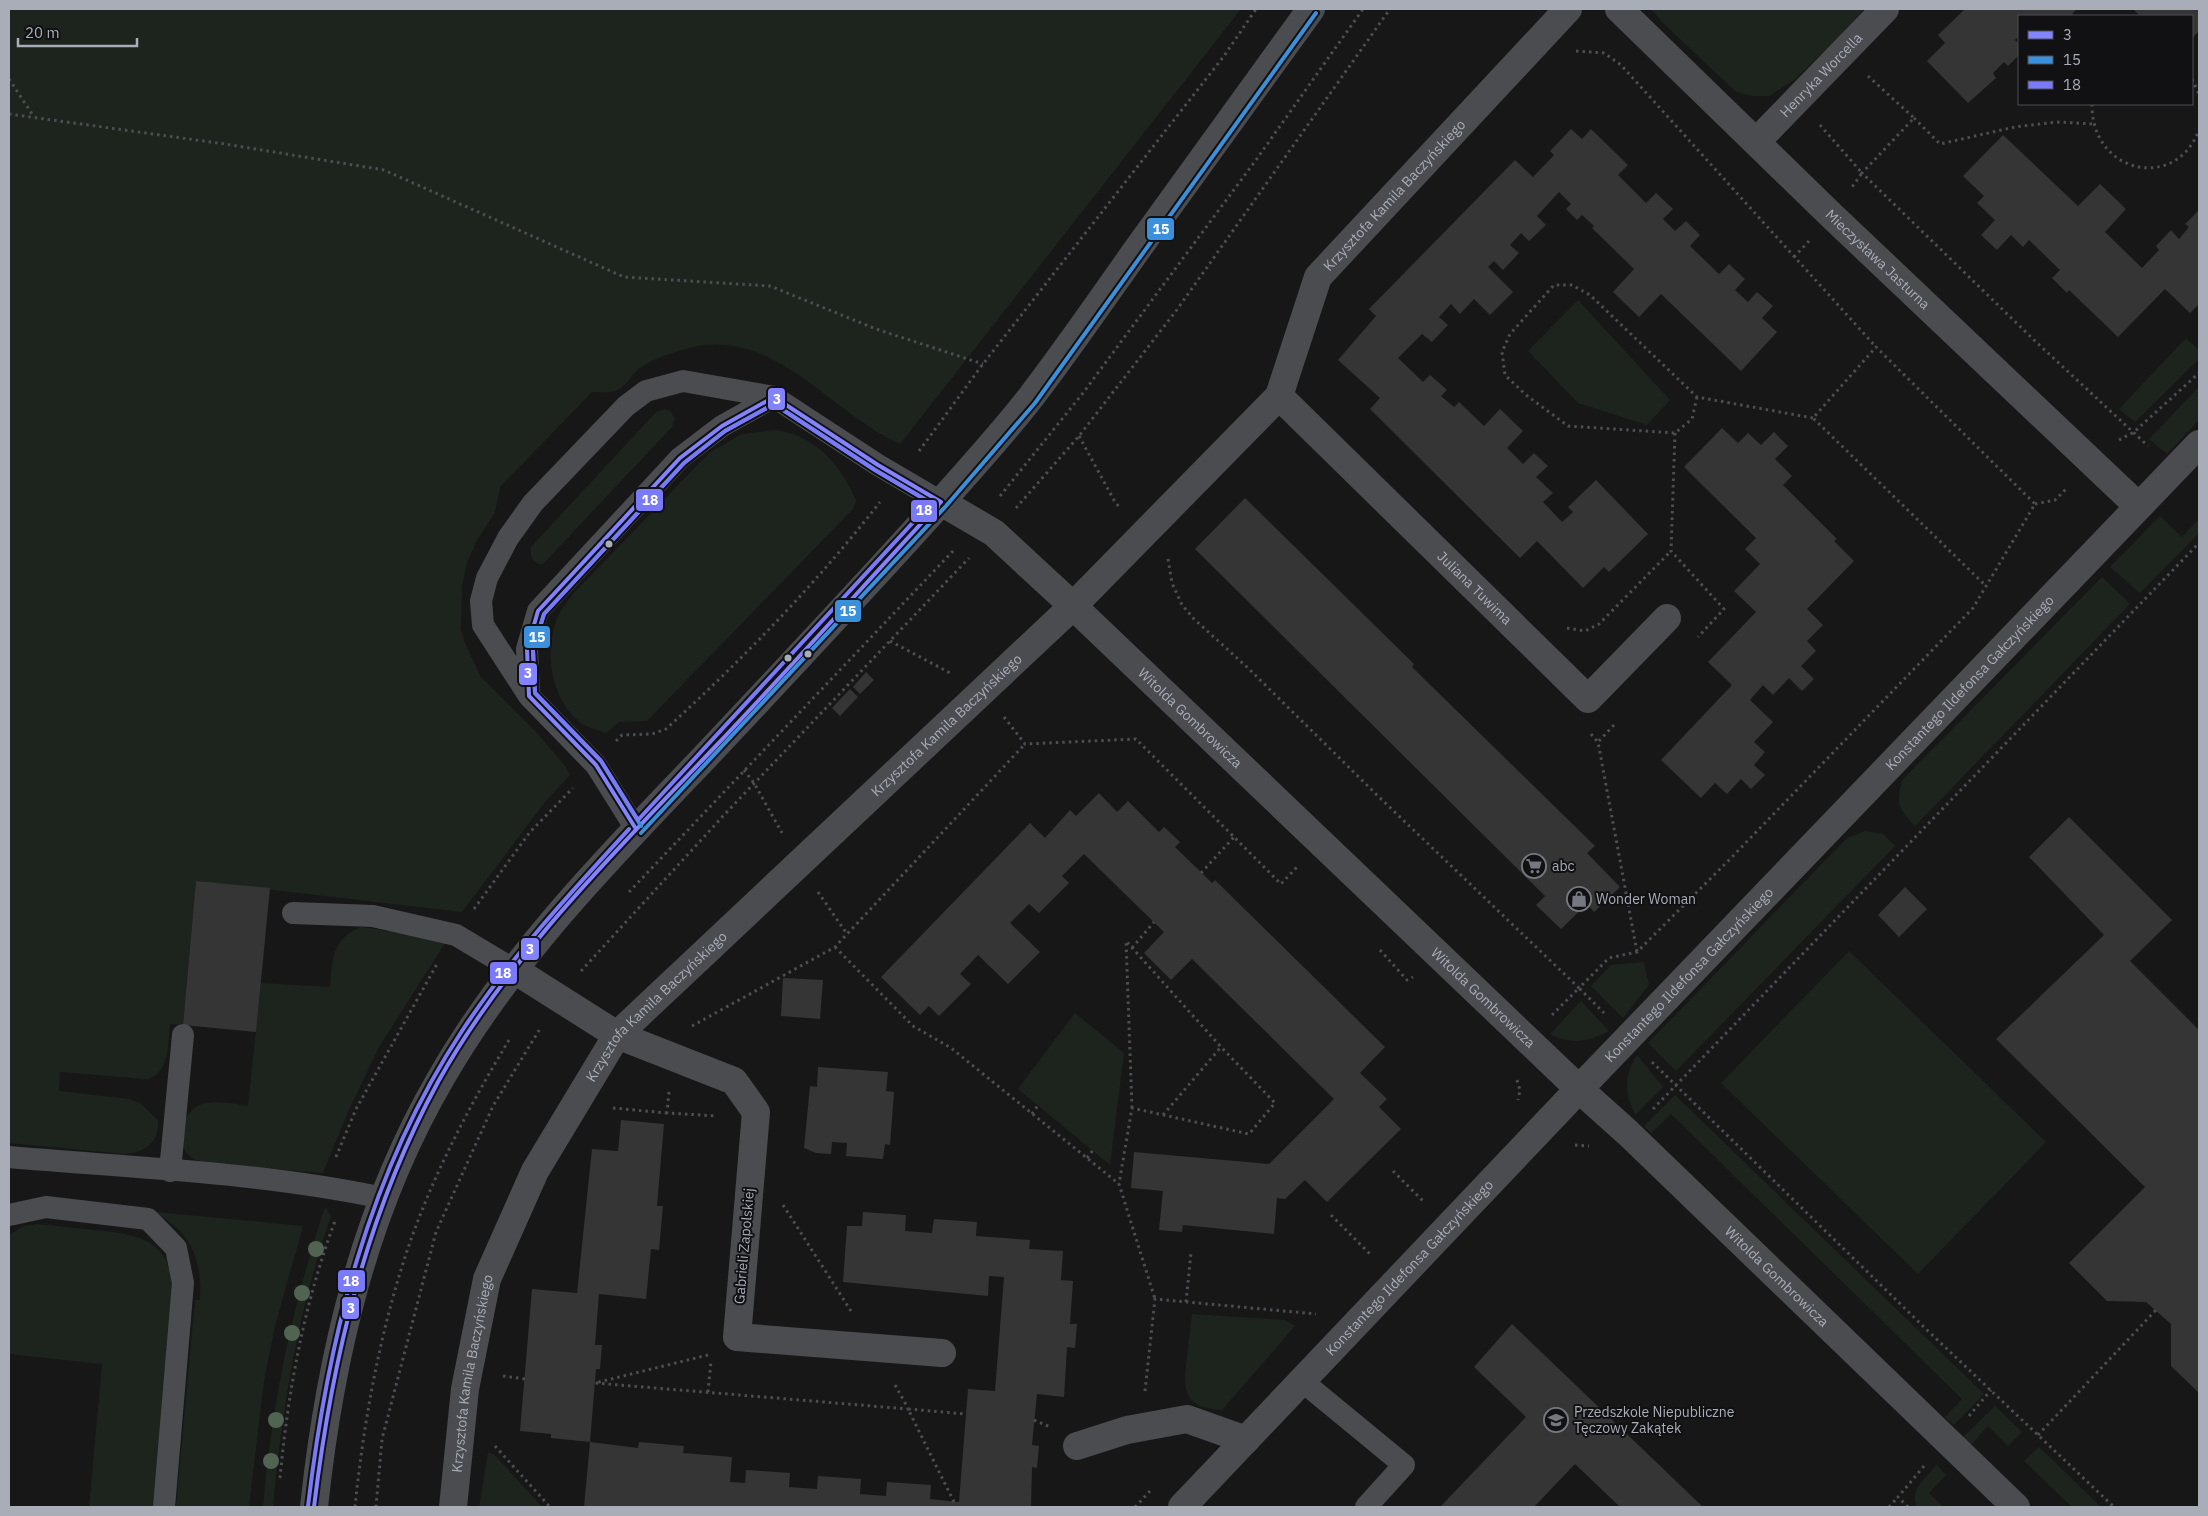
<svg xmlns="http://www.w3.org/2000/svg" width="2208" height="1516" viewBox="0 0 2208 1516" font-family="'IBM Plex Sans',sans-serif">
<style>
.green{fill:#1d241e}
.building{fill:#353536}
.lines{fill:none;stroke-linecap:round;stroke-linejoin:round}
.path{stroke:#4d4e52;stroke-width:3;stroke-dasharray:2.5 4;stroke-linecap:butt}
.service{stroke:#4b4c50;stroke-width:22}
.minor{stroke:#4b4c50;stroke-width:28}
.tertiary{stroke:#4b4c50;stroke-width:28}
.bus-1-casing{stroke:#111113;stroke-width:8}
.bus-2-casing{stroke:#111113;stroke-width:8}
.bus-3-casing{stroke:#111113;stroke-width:8}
.bus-1{stroke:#8383ff;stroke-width:4}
.bus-2{stroke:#3a90db;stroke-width:4}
.bus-3{stroke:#7a7af8;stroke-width:4}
.tree{fill:#506451}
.bus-dot{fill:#a8adb8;stroke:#111113;stroke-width:2}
.labels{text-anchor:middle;stroke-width:4;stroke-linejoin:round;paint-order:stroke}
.street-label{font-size:14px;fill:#a8adb8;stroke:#111113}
.poi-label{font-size:14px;fill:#a8adb8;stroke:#111113;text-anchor:start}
.line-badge{stroke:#111113;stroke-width:2}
.badge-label{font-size:14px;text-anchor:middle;font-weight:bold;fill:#fff}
</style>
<rect width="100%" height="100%" fill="#171717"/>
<path class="green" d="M 9,9 L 1241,9 L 900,444 C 832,414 776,329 693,347 C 675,352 656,357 640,368 C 632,374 625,388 615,391 C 609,393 599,392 592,392 L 500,487 L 495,512 L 476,542 L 467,563 L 462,586 L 461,630 L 465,643 L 481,677 L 537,733 L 566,767 L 570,775 L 545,802 L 462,912 L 196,881 L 183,1025 L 170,1024 C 168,1042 170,1074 147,1079 L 60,1072 L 59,1091 L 129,1099 L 140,1103 L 158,1120 C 160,1143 144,1153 124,1154 L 9,1143 Z
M 1651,9 L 1864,9 L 1840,36 L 1794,80 L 1769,96 L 1751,96 L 1735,91 L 1663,23 Z
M 1578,300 L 1670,400 L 1647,425 L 1578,403 L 1528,351 Z
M 2186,338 L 2199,350 L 2199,359 L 2135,422 L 2119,409 Z
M 2199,387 L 2199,420 L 2167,454 L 2149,439 Z
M 665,409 L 670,411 L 675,419 L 672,427 L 543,564 L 538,564 C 532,559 529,555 531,547 L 656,412 Z
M 776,430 C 816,436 840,464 856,500 L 853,509 L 647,721 L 619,722 L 606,733 C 598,730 588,728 581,723 C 550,699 543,649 559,614 C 563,607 568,601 572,595 L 709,453 L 742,434 Z
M 2160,516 L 2182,537 L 2199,519 L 2199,533 L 2140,593 L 2110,567 Z
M 2102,577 L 2130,604 L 1915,826 C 1898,809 1895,802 1903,779 Z
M 1865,831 L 1883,834 L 1895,846 L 1676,1071 L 1648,1043 L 1847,838 Z
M 361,927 L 447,940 L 379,1047 L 348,1112 L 323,1173 L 206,1163 C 201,1161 195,1160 191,1157 C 171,1143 183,1111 202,1104 C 216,1100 234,1104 248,1106 L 261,983 L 330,987 C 333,959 331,939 361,927 Z
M 1849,951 L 2046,1142 L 1918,1274 L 1721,1083 Z
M 1644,962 L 1649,985 L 1623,1018 L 1591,986 L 1611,965 Z
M 1581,1001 L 1609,1031 C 1588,1042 1572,1045 1550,1034 Z
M 1075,1013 L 1124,1053 L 1110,1165 L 1018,1089 Z
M 1637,1055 L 1663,1087 L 1635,1115 C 1625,1093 1623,1077 1637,1055 Z
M 1675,1095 L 1984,1394 L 1954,1425 L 1945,1417 L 1962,1399 L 1671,1114 L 1651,1133 L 1644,1126 Z
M 325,1207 L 331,1216 C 298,1311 282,1407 273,1507 L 263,1507 C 272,1402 292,1307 325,1207 Z
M 156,1212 L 303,1226 L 275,1326 L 264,1381 L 249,1507 L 176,1507 L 195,1300 L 200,1300 C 202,1275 197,1248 178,1229 C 171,1223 163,1218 156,1212 Z
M 37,1224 C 56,1226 76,1228 95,1230 C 134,1234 170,1238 172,1287 L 155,1507 L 89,1507 L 102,1364 L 9,1354 L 9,1235 L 24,1226 Z
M 1192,1314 L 1285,1320 L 1295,1326 L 1222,1410 C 1182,1407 1183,1390 1187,1357 C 1189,1342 1190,1328 1192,1314 Z
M 1995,1406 L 2022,1432 L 2008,1446 L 1988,1426 L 1971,1445 L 1962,1438 Z
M 2039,1447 L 2101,1507 L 2072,1507 L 2024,1461 Z
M 488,1453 L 494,1454 L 542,1507 L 479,1507 Z
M 1937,1465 L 1946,1475 L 1929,1493 L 1943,1507 L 1917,1507 C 1909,1490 1926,1477 1937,1465 Z"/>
<path class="building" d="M 1965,9 L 2077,9 L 2072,14 L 2075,16 L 2019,16 L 2019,36 L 2015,40 L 2019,44 L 2019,55 L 2008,66 L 2004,62 L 1993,73 L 1996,78 L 1968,103 L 1927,61 L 1945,43 L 1938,35 Z
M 2133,9 L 2199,9 L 2199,31 L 2192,38 L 2192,16 L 2140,16 Z
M 1571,129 L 1582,139 L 1591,129 L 1628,165 L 1618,175 L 1646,203 L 1656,193 L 1673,209 L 1663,219 L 1675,231 L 1686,221 L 1700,235 L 1690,246 L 1719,274 L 1729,264 L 1745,279 L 1735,290 L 1748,302 L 1757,292 L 1773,306 L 1762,318 L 1777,332 L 1741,371 L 1661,294 L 1639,317 L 1613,292 L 1634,269 L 1592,228 L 1594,226 L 1582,215 L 1577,220 L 1566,209 L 1571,204 L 1559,192 L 1537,216 L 1546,225 L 1529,241 L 1521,233 L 1510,245 L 1519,253 L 1503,270 L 1494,261 L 1488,267 L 1513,292 L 1490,315 L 1474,299 L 1460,314 L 1451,304 L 1439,317 L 1448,325 L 1432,342 L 1422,334 L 1398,358 L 1423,382 L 1430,375 L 1447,390 L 1441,396 L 1454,407 L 1459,402 L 1484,426 L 1500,409 L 1523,431 L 1507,448 L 1523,464 L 1534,453 L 1548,466 L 1536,477 L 1553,493 L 1543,502 L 1562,522 L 1573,512 L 1568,507 L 1596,480 L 1648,534 L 1609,572 L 1604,567 L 1583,588 L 1537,541 L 1520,558 L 1370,409 L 1380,398 L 1338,360 L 1376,316 L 1369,309 L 1515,160 L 1533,177 L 1554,155 L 1550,151 Z
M 2003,135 L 2078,206 L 2100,184 L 2126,209 L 2105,232 L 2142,268 L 2159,250 L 2156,246 L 2171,230 L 2179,239 L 2189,227 L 2185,224 L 2199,210 L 2199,304 L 2190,313 L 2165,289 L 2118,337 L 2069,290 L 2067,293 L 2052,278 L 2060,270 L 2029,240 L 2023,247 L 2011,235 L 1997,250 L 1981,235 L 1995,220 L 1977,203 L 1984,196 L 1963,176 Z
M 1722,428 L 1738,443 L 1748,433 L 1761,445 L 1774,432 L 1788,446 L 1775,459 L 1792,476 L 1783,485 L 1837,539 L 1834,541 L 1854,561 L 1807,609 L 1823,625 L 1807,641 L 1816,651 L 1801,666 L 1814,679 L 1802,691 L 1789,678 L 1773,695 L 1763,685 L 1750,700 L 1773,722 L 1754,742 L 1765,752 L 1754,765 L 1765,775 L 1751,789 L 1741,779 L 1727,794 L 1715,783 L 1701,798 L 1661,760 L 1732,685 L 1708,662 L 1756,612 L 1734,591 L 1760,564 L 1745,549 L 1756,538 L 1684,467 Z
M 1245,498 L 1414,664 L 1412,667 L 1595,846 L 1587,853 L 1620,887 L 1594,912 L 1587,904 L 1561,929 L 1536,905 L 1545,896 L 1195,549 Z
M 866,672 L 874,680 L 860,694 L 853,687 Z
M 850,689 L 858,697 L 840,716 L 832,708 Z
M 1099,793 L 1117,812 L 1128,801 L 1159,832 L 1164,827 L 1180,842 L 1175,847 L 1212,883 L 1215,880 L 1385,1047 L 1360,1073 L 1387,1099 L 1379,1107 L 1401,1129 L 1327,1202 L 1305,1180 L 1285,1199 L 1277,1198 L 1274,1234 L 1183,1225 L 1182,1232 L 1159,1230 L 1163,1191 L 1131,1188 L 1134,1152 L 1269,1164 L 1334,1099 L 1192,959 L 1171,980 L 1144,953 L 1164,932 L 1084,854 L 1062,876 L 1069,883 L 1039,913 L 1029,904 L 1010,923 L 1040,952 L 1008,984 L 978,955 L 960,974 L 971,984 L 939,1016 L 929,1006 L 920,1015 L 881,977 L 1030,823 L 1045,838 L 1070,810 L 1076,816 Z
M 2069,817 L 2172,920 L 2130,961 L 2199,1030 L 2199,1393 L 2171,1366 L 2171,1324 L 2146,1302 L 2107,1301 L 2069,1263 L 2145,1187 L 1996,1039 L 2104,935 L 2029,857 Z
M 196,881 L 270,888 L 256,1032 L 183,1025 Z
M 1905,887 L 1927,909 L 1899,937 L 1878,915 Z
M 783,978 L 823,980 L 820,1019 L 781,1016 Z
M 818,1067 L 888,1072 L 886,1091 L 894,1092 L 890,1145 L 885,1144 L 883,1159 L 846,1156 L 847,1143 L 832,1142 L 831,1154 L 816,1153 L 804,1148 L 810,1086 L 817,1087 Z
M 621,1120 L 664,1124 L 657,1206 L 663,1206 L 659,1250 L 651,1249 L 646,1299 L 599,1294 L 595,1345 L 602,1345 L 600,1369 L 596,1369 L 590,1442 L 638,1448 L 639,1442 L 684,1446 L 683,1453 L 732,1457 L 730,1482 L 745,1483 L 746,1470 L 790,1473 L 789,1487 L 817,1489 L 818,1476 L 861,1479 L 860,1494 L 886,1496 L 887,1482 L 931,1485 L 930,1499 L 959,1502 L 968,1389 L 995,1391 L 1004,1277 L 989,1276 L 988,1296 L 843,1282 L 847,1226 L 862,1226 L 863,1212 L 906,1215 L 905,1231 L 932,1233 L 934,1219 L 977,1222 L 976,1236 L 1030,1240 L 1029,1249 L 1063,1251 L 1061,1280 L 1073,1281 L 1070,1324 L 1077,1324 L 1075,1348 L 1067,1347 L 1064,1397 L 1037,1394 L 1032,1445 L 1039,1446 L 1037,1468 L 1032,1467 L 1031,1507 L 584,1507 L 590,1442 L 551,1438 L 551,1434 L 520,1431 L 532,1289 L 577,1293 L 592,1149 L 618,1151 Z
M 1512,1324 L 1703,1507 L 1620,1507 L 1575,1464 L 1534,1507 L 1440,1507 L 1526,1417 L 1474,1367 Z"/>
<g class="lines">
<path class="path" d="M 1576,51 L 1604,53 L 1621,65 L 1876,347
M 1868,76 L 1914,118 L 1862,173 L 2034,340 L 2148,446
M 9,79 L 34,117
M 2192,79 L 2199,94
M 2092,104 C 2091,174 2176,192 2199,130
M 9,114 L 225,144 L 384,170 L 624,277 L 770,286 L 876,329 L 983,364
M 1914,118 L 1940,144 L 2015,127 L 2057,122 L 2093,124
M 1820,125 L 1862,173 L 1852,187
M 1794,257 L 1809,241
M 1697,397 L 1692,419 L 1675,433 L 1568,426 L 1526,395 L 1505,375 L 1502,352 L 1510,334 L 1554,285 L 1572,285 L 1590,295 L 1697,397 L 1813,418
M 1675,433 L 1671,551 L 1724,609 L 1698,637
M 1079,436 L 1115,502 L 1121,509
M 2119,440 L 2134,432 L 2199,373
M 919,451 L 983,364 L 1224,56 L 1256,9
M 1000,496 L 1083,393 L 1256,160 L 1363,9
M 2035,504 L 2055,500 L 2068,487
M 1016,508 L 1079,436 L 1176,311 L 1390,9
M 1168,559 L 1172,583 L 1182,605 L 1194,619 L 1248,668 L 1378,796 L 1579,988 L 1609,958 L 1637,952 L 1731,858 L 1973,608 L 2035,504 L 1876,347 L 1813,418 L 1986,586
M 1567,628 L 1585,631 L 1599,624 L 1671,551
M 890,641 L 952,674
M 1004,717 L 1025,744 L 1136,739 L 1281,884 L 1297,867
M 1614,725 L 1598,742 L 1637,952
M 1591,734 L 1598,742
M 616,741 L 622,735 L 652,734 L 666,729 C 743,659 816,584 880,502
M 744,770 L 754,783 L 782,833
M 1201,873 L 1234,837
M 629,892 L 954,550
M 818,892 L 847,934
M 474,909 L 530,832 L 573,788
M 835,947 L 913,1026 L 951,1048 L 1119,1184
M 1132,948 L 1154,922
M 1380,950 L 1407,980 L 1413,977
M 581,971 L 724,815 L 969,558
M 1552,1015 L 1579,988 L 1604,1013
M 692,1026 L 835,947 L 1025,744
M 1652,1062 L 1927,1330 L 2114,1507
M 1517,1080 L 1520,1090 L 1518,1100
M 669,1092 L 667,1113 L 717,1116
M 613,1108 L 667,1113
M 1132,1108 L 1126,941 L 1221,1047 L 1275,1103 L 1249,1134 L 1132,1108 L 1119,1184 L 1155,1299
M 1653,1109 L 2199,543
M 1032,1114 L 1038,1105
M 1163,1115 L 1221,1047
M 1575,1145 L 1589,1146
M 336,1157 L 356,1109 L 437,964
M 1087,1158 L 1093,1150
M 1393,1171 L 1425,1203
M 783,1205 L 851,1311
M 1331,1215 L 1372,1256
M 1186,1302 L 1191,1253
M 708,1355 L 595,1383 L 908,1409
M 503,1376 L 525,1379
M 895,1385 L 908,1408
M 1145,1391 L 1155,1299 L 1316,1314
M 708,1392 L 711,1361
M 1969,1416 L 1991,1390
M 1034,1420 L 1050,1427
M 2038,1435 L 2156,1310
M 495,1446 L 550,1507
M 280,1478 C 288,1391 304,1304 335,1221
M 954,1502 L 908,1409 L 966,1414
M 355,1507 C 363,1428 377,1349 400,1273 C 425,1190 465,1113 509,1040
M 376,1507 L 382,1439 L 436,1232 L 493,1106 L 541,1027
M 1135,1507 L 1150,1491
M 1889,1507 L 1898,1497
M 1908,1507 L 1898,1497 L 1924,1466"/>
<path class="service" d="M 529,696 L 483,625 L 481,601 L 487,578 L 508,538 L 533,503 L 626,406 L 646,391 L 683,381 L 774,397
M 636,829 L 596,765 L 529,696 L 527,649 L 538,611 L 680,458 L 722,426 L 774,397 L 878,465 L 941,502
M 293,913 L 373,916 L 456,935 L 513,969
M 9,1157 C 134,1168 260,1172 383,1198
M 170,1171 L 183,1035
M 9,1215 L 46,1207 L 148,1219 L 176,1248 L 183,1283 L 164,1507
M 1302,1381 L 1404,1465 L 1366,1507"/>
<g class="minor">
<path id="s1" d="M 1619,9 L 1832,216 L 2138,506"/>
<path id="s2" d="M 1757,141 L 1885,9"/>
<path id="s3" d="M 1279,396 L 1588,699 L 1667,618"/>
<path id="s4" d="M 941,502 L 994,533 L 1073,606 L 1579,1089 L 1628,1133 L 2016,1507"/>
<path d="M 513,969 L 617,1035 L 734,1081 L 756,1112 L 737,1337 L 942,1353"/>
<path d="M 1077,1446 L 1127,1430 L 1187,1419 L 1246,1440"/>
<path id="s5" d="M 453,1507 L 465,1389 L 487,1279 L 535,1171 L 617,1035 L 1073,606 L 1279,396 L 1318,277 L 1568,9"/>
<path id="s6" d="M 1182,1507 L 1579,1089 L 2199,444"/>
</g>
<path class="tertiary" d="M 314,1507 C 330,1357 364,1210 441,1078 C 510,958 608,858 703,759 C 783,674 863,589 941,502 C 971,468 1003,433 1031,397 C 1070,346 1106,293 1144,240 C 1200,163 1255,86 1311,9"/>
<defs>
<path id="bus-1" d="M 636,829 L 596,765 L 529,696 L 527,649 L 538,611 L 680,458 L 722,426 L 774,397 L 878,465 L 941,502
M 314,1507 C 332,1359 366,1214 438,1082 C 506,959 617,850 713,749 C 790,668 865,584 941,502"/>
<path id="bus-2" d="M 641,826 L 601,761 L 535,693 L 533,650 L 544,614 L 684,463 L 725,431 L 774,404 L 875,470 L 938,507
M 641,833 L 946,506 L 1035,403 L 1316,13"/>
<path id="bus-3" d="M 774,404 L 875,470 L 931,503 L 638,820 L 601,761 L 535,693 L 533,650 L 544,614 L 684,463 L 725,431 Z
M 308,1506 C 328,1339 368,1173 462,1031 C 510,958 570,893 629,829"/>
</defs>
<use href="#bus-1" class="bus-1-casing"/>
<use href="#bus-2" class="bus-2-casing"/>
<use href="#bus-3" class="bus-3-casing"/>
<use href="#bus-1" class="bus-1"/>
<use href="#bus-2" class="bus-2"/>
<use href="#bus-3" class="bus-3"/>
</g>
<g class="tree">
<circle cx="316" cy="1249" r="8"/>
<circle cx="302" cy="1293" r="8"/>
<circle cx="292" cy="1333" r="8"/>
<circle cx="276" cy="1420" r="8"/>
<circle cx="271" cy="1461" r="8"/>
</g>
<defs>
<symbol id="supermarket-ring" viewBox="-11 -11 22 22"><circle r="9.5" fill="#111113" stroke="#757880" stroke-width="1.5"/><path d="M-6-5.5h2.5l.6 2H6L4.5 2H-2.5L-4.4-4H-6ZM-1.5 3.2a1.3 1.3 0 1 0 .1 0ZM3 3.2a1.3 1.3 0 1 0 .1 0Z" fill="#757880"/></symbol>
<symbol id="shop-ring" viewBox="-11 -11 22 22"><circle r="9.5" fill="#111113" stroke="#757880" stroke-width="1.5"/><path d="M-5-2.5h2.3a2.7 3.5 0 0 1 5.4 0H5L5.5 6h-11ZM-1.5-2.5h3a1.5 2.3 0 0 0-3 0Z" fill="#757880"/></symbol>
<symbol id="school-ring" viewBox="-11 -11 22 22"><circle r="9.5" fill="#111113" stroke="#757880" stroke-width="1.5"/><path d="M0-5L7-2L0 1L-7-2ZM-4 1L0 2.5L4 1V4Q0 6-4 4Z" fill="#757880"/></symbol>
</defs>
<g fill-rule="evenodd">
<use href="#supermarket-ring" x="1520" y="852" width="28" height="28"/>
<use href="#shop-ring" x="1565" y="885" width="28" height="28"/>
<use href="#school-ring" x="1542" y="1406" width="28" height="28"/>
</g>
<g class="bus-dot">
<circle cx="609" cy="544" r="4.5"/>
<circle cx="808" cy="654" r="4.5"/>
<circle cx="788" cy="658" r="4.5"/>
</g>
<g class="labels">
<g class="street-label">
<text dy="5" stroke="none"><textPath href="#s2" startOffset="92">Henryka Worcella</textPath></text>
<text dy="5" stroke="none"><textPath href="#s5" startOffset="1665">Krzysztofa Kamila Baczyńskiego</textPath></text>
<text dy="5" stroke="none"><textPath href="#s1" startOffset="360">Mieczysława Jasturna</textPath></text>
<text dy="5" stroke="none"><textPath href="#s3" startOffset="274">Juliana Tuwima</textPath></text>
<text dy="5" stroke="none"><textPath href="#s6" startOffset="1140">Konstantego Ildefonsa Gałczyńskiego</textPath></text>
<text dy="5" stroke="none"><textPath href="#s4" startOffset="331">Witolda Gombrowicza</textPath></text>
<text dy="5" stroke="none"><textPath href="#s5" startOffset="960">Krzysztofa Kamila Baczyńskiego</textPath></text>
<text dy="5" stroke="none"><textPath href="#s6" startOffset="735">Konstantego Ildefonsa Gałczyńskiego</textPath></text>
<text dy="5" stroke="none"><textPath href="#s4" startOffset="736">Witolda Gombrowicza</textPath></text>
<text dy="5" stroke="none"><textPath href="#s5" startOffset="555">Krzysztofa Kamila Baczyńskiego</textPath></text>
<text transform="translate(744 1246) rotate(-85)" y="5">Gabrieli Zapolskiej</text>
<text dy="5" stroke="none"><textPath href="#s6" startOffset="330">Konstantego Ildefonsa Gałczyńskiego</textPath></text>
<text dy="5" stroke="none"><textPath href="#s4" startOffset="1141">Witolda Gombrowicza</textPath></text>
<text dy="5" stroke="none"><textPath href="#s5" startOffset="135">Krzysztofa Kamila Baczyńskiego</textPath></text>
</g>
<g class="poi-label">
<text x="1552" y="871">abc</text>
<text x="1596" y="904">Wonder Woman</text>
<text x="1574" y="1417">Przedszkole Niepubliczne<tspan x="1574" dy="16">Tęczowy Zakątek</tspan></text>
</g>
</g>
<g class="line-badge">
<rect x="1146" y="217" width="29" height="24" rx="5" fill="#3a90db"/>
<rect x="767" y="387" width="19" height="24" rx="5" fill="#8383ff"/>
<rect x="635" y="488" width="29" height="24" rx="5" fill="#7a7af8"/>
<rect x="910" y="499" width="28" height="24" rx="5" fill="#7a7af8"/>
<rect x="834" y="599" width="28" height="24" rx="5" fill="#3a90db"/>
<rect x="523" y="625" width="28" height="24" rx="5" fill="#3a90db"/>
<rect x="518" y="662" width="20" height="24" rx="5" fill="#8383ff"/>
<rect x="520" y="937" width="20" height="24" rx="5" fill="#8383ff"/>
<rect x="489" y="961" width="29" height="24" rx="5" fill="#7a7af8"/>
<rect x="337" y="1269" width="29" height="24" rx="5" fill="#7a7af8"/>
<rect x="341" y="1296" width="19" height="24" rx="5" fill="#8383ff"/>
</g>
<g class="badge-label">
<text x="1161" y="234">15</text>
<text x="777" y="404">3</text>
<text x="650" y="505">18</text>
<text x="924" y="515">18</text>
<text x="848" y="616">15</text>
<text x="537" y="642">15</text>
<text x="528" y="678">3</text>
<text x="530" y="954">3</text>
<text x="503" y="978">18</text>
<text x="351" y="1286">18</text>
<text x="351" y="1313">3</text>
</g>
<rect width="2208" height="1516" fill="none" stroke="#a8adb8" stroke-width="20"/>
<rect x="2018" y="15" width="175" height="90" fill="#111113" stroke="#4d4f55"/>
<rect x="2028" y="31" width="25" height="8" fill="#8383ff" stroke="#4d4f55"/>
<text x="2063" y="40" font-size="15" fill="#a8adb8">3</text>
<rect x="2028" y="56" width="25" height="8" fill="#3a90db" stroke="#4d4f55"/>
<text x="2063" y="65" font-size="15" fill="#a8adb8">15</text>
<rect x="2028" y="81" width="25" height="8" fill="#7a7af8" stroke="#4d4f55"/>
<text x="2063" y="90" font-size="15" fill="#a8adb8">18</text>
<path d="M18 38v8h119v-8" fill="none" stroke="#a8adb8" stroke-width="2.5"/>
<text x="25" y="38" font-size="15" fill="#a8adb8" stroke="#111113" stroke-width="4" paint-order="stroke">20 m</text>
</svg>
